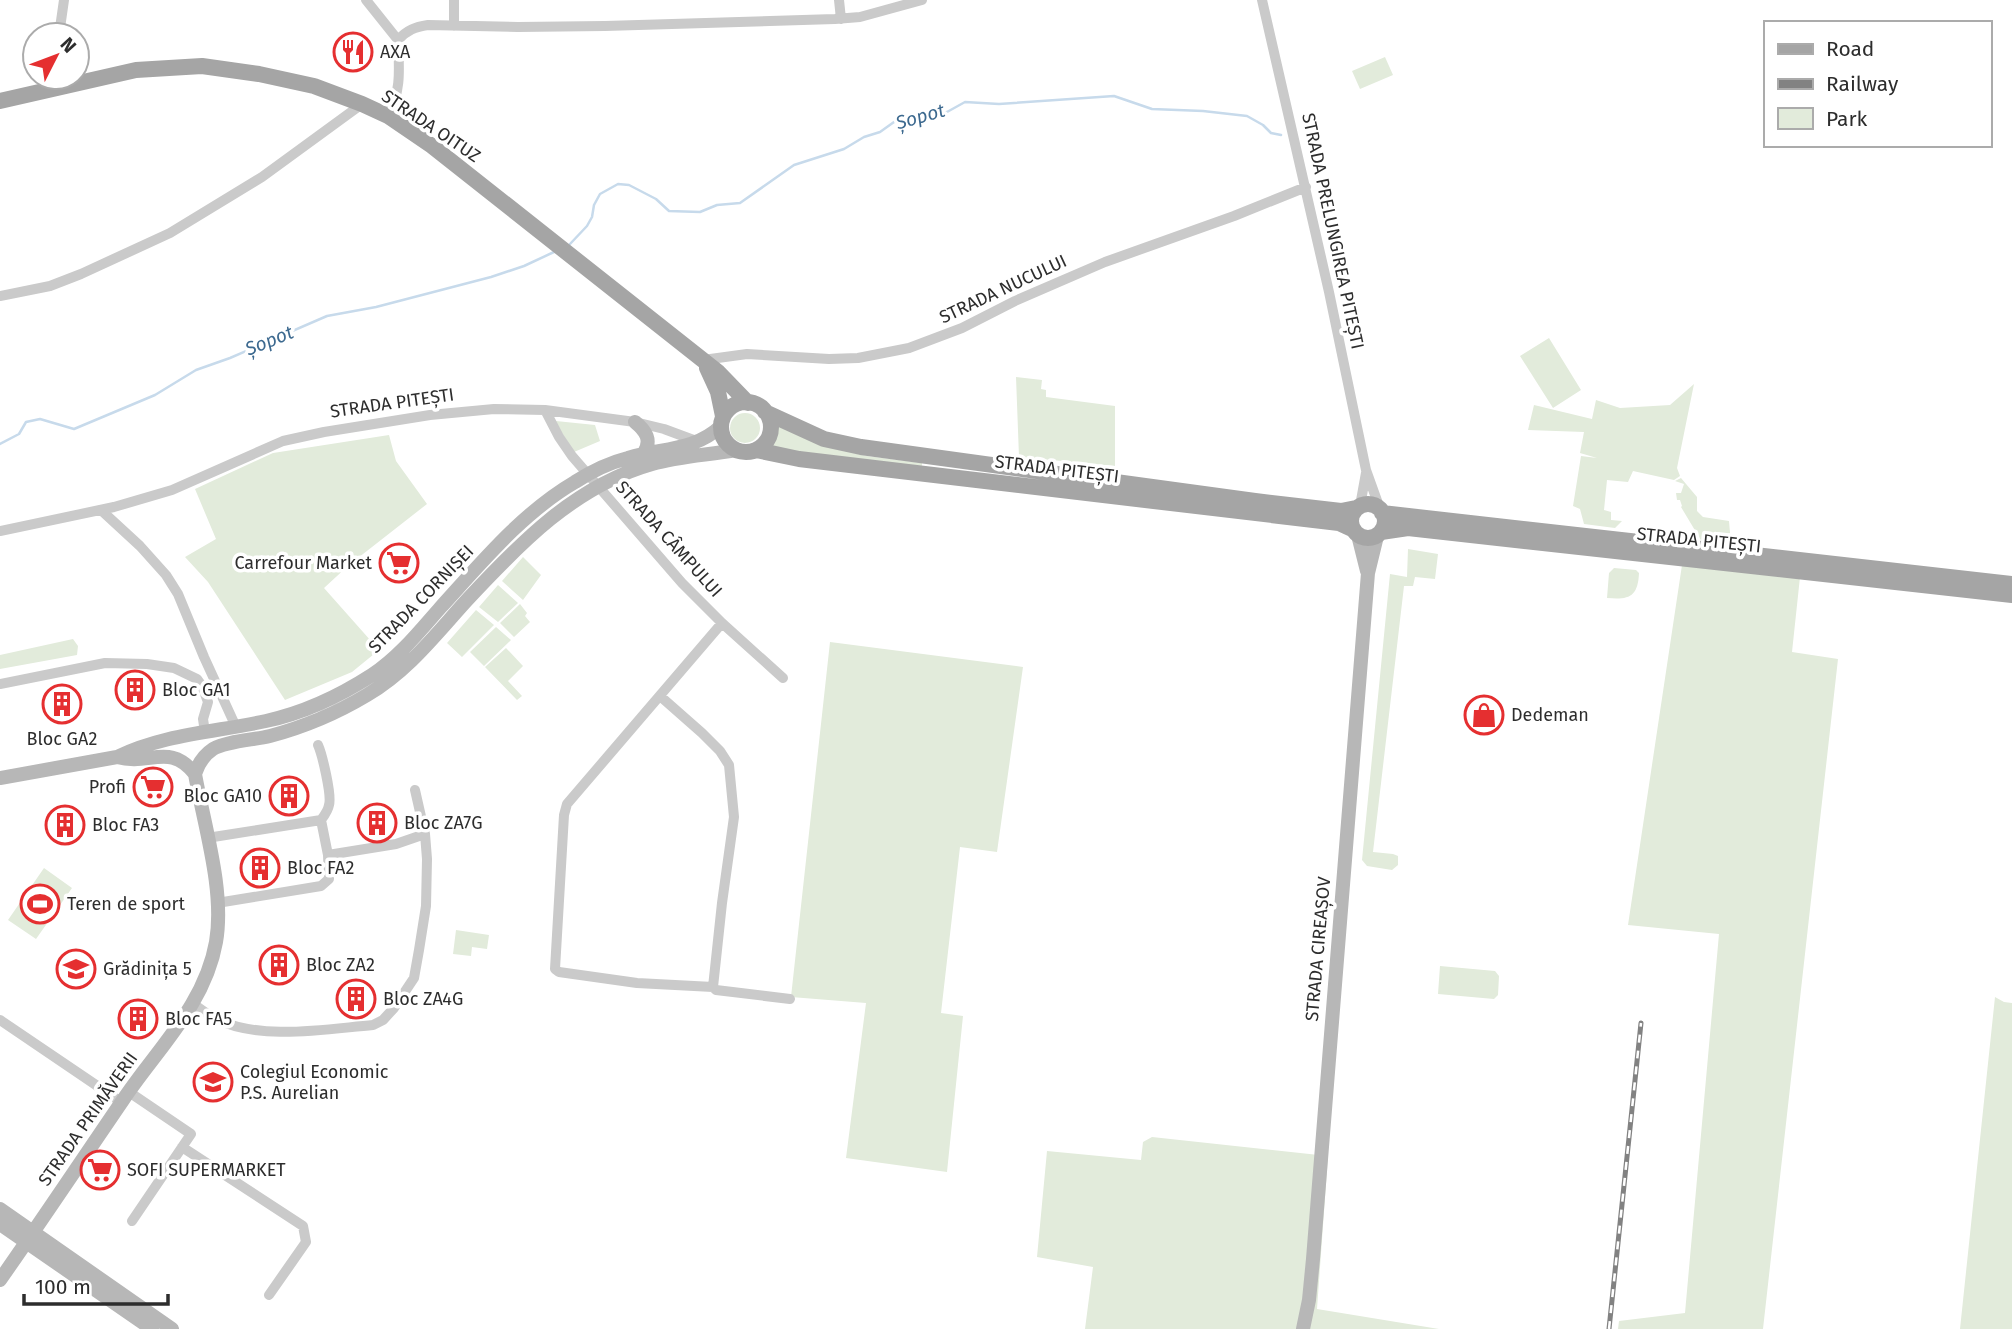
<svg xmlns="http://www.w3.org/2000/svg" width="2012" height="1329" viewBox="0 0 2012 1329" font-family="'Fira Sans',sans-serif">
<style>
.green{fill:#e2ebdb}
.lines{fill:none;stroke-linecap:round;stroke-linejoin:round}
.stream{stroke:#c7daeb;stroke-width:2.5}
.street{stroke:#cacaca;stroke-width:10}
.secondary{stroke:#b7b7b7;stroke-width:14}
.primary{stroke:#a5a5a5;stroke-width:16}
.rail-casing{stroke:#828282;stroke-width:5}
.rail{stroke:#fff;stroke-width:2.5;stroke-dasharray:8;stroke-linecap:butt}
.labels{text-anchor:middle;stroke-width:7;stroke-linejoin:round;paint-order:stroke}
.poi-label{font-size:18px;fill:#2d2d2d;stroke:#fff;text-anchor:start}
.street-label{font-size:18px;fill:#2d2d2d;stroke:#fff}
.water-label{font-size:19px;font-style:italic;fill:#3c698f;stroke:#fff}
</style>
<rect width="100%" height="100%" fill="#fff"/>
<path class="green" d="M 1385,57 L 1393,75 L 1360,89 L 1352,71 Z
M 1549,338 L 1581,390 L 1553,408 L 1520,356 Z
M 1016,377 L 1042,380 L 1041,389 L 1046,390 L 1046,397 L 1115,406 L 1115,466 L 1019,457 Z
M 1694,384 L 1677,468 L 1680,476 L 1674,480 L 1633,471 L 1628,482 L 1607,480 L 1604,510 L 1611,512 L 1611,520 L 1622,521 L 1615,528 L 1584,524 L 1580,509 L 1573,506 L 1581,456 L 1597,458 L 1580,453 L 1584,432 L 1528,430 L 1534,405 L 1592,419 L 1596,400 L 1620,408 L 1670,405 Z
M730 428a15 15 0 1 1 30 0a15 15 0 1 1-30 0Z
M 556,421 L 595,425 L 600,441 L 574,452 L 555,422 Z
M 777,425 L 845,450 L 867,456 L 922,463 L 922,471 L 802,455 L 770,446 L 773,442 Z
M 389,435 L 396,461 L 427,504 L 349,565 L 324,588 L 379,650 L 352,672 L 285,700 L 208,582 L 185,557 L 216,539 L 195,489 L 273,453 Z
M 1681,478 L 1697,497 L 1697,511 L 1703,517 L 1729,521 L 1731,544 L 1702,542 L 1681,507 L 1682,506 L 1680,500 L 1677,500 L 1676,493 L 1681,493 L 1684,484 L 1675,481 Z
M 1408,549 L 1438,554 L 1435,579 L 1415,577 L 1413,586 L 1404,586 L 1373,852 L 1393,854 L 1398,856 L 1398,865 L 1392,870 L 1367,866 L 1362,860 L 1390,574 L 1407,577 Z
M 523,557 L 541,575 L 523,600 L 502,581 Z
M 1682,565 L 1800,577 L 1792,652 L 1838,659 L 1763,1329 L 1618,1329 L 1619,1321 L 1685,1313 L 1719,934 L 1628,925 Z
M 1614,568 L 1636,570 L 1639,573 C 1638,597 1629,600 1607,598 L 1609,573 Z
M 498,585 L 518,603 L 498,622 L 479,607 Z
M 520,604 L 527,613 L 525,616 L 530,622 L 514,637 L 500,623 Z
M 476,610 L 494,625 L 462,657 L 447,643 Z
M 496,627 L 511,640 L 484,666 L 470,652 Z
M 73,639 L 78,646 L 77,655 L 0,669 L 0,655 Z
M 830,642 L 1023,667 L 997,852 L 960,847 L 941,1013 L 963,1016 L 947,1172 L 846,1158 L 866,1003 L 791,997 Z
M 506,648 L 523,666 L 508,681 L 522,696 L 517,700 L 485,667 Z
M 44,868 L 72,888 L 36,939 L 8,920 Z
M 456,930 L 489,935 L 487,949 L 472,947 L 471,956 L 453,954 Z
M 1440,966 L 1495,971 L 1499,976 L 1498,995 L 1494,999 L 1438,994 Z
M 1995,997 L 2004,1002 L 2012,1003 L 2012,1329 L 1960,1329 Z
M 1152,1137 L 1328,1156 L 1317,1309 L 1439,1329 L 1085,1329 L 1093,1267 L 1037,1257 L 1047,1151 L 1141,1160 L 1143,1142 Z"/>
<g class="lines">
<path class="stream" d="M 570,244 L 587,226 L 592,217 L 594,205 L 600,194 L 618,184 L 629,185 L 656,199 L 669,211 L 700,212 L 717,205 L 740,203 L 794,165 L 844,149 L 864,137 L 880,132 L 894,122 L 902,120 L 907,122 L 922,120 L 947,112 L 965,102 L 999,104 L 1114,96 L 1152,109 L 1203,111 L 1247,116 L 1263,125 L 1271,133 L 1281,135
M 0,444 L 19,434 L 26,422 L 40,419 L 74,429 L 155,395 L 196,370 L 230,358 L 327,316 L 376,307 L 491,277 L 524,266 L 554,252"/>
<path class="street" d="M 366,0 L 398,40
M 454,0 L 454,26
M 839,0 L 841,19
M 1262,0 L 1329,292 L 1366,470 L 1380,509
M 59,35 L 64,0
M 388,116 C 402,90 399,68 398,40 C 407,30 415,27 428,25 L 518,27 L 605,26 L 835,19 L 860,17 L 922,0
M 0,296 L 50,286 L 81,274 L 170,233 L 262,177 L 362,104
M 703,360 L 747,354 L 829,359 L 858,358 L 909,348 L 962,328 L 1015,301 L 1105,262 L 1234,216 L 1306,187
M 545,410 L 559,437 L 572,456 L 682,583 L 722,623 L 783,678
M 1360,506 L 1366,473
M 101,510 L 140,546 L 166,575 L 178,594 L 204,657 L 236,727
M 0,531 L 114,507 L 172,490 L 283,441 L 324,432 L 430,415 L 494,409 L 545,410 L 635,422 L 664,429 L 699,442
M 722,623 L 567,804 L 564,815 L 555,969 L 559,972 L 637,983 L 713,987 L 716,990 L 790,999
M 0,684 L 105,663 L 147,664 L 174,668 L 197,679 L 202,686 L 208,702 L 203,719 L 205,732
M 660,696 L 702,733 L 720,751 L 729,765 L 734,817 L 722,903 L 713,987
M 207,838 L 321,820
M 328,855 L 396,844 L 425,834
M 217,903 L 321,886 L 329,879 L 328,855 L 321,820 C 324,816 328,811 329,805 C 332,795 322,754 318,745
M 193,1004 C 201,1009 208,1015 216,1019 C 261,1041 326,1029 373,1025 L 383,1020 L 394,1008 L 414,978 L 419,950 L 426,906 L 427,859 L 425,834 L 415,790
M 0,1020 L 121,1102
M 129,1092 L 191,1134 L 132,1221
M 182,1147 L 303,1226 L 306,1242 L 269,1295"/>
<path class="secondary" d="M 635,422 C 646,431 652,440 644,453
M 1358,535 L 1367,571
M 195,774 C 198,764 204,755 213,749 C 227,741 254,740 270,736 C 304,727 337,713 367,695 C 408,671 436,634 467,600 C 520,543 575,486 652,464 C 679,456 709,455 736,450
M 0,778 L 117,757 C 164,734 216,732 266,721 C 303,713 341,695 372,675 C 399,657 419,632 440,608 C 481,563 522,513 575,482 C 592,471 608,463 628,458 C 661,448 695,451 721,426
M 0,1209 L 172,1329
M 0,1224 L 152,1329
M 0,1280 C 42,1220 82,1160 123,1100 C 157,1049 205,1005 216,942 C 225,891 204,825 195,774 C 170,742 150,766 117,757
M 1303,1329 L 1309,1300 L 1313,1259 L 1368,573 L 1377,536"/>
<path class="primary" d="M 0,101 L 136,70 L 202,66 L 259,74 L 314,86 L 362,104 L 388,116 L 432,146 L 718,372 L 748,403
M 707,368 L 718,392 L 723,416
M721 427a25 25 0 1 1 50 0a25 25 0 1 1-50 0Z
M 765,412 L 824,439 L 861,447 L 1255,501 L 1341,511 L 1356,508
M 756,450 L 799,459 L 1339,523 L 1352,529
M1351 521a17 17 0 1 1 34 0a17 17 0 1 1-34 0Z
M 1382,513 L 2012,584
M 1381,532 L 1408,528 L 2012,595"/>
<defs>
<path id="rail" d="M 1609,1329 L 1641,1023"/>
</defs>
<use href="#rail" class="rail-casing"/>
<use href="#rail" class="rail"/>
</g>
<defs>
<symbol id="restaurant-ring" viewBox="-11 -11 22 22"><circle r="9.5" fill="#fff" stroke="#e52f30" stroke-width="1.5"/><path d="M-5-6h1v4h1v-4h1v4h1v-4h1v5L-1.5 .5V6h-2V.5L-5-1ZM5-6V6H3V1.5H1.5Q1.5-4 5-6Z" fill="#e52f30"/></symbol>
<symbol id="supermarket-ring" viewBox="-11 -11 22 22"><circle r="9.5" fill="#fff" stroke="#e52f30" stroke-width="1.5"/><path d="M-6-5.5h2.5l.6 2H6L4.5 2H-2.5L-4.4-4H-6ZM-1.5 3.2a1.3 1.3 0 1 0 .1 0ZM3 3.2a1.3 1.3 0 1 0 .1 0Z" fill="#e52f30"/></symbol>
<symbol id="building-ring" viewBox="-11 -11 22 22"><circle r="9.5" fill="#fff" stroke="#e52f30" stroke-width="1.5"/><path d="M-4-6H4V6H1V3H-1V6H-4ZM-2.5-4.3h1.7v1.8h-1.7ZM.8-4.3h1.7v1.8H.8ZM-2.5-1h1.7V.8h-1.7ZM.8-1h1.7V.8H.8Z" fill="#e52f30"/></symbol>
<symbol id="shop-ring" viewBox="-11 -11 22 22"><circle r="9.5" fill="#fff" stroke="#e52f30" stroke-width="1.5"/><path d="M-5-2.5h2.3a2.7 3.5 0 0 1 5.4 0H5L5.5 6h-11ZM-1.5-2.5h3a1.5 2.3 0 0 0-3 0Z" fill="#e52f30"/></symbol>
<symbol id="stadium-ring" viewBox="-11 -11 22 22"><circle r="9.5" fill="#fff" stroke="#e52f30" stroke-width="1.5"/><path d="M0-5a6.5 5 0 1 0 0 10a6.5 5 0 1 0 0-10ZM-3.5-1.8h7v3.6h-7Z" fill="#e52f30"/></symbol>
<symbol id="school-ring" viewBox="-11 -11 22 22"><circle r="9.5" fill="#fff" stroke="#e52f30" stroke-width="1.5"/><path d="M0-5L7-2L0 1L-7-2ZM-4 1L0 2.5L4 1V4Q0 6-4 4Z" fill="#e52f30"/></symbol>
</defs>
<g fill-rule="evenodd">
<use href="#restaurant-ring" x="331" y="30" width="44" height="44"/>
<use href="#supermarket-ring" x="377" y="541" width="44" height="44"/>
<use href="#building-ring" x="113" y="668" width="44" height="44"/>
<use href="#building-ring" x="40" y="682" width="44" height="44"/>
<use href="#shop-ring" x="1462" y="693" width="44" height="44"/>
<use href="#supermarket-ring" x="131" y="765" width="44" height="44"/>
<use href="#building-ring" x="267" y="774" width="44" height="44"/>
<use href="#building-ring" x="355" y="801" width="44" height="44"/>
<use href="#building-ring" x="43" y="803" width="44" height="44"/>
<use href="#building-ring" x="238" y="846" width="44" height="44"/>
<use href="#stadium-ring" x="18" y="882" width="44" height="44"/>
<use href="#building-ring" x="257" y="943" width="44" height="44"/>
<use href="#school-ring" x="54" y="947" width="44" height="44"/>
<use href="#building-ring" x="334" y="977" width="44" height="44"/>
<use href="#building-ring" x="116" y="997" width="44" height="44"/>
<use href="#school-ring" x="191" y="1060" width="44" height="44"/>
<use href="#supermarket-ring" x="78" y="1148" width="44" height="44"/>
</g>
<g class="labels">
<g class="poi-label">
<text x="380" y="58">AXA</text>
<text x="372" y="569" text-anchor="end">Carrefour Market</text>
<text x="162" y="696">Bloc GA1</text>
<text x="1511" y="721">Dedeman</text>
<text x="62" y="745" text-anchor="middle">Bloc GA2</text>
<text x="126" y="793" text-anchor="end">Profi</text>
<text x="262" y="802" text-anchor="end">Bloc GA10</text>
<text x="404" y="829">Bloc ZA7G</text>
<text x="92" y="831">Bloc FA3</text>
<text x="287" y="874">Bloc FA2</text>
<text x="67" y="910">Teren de sport</text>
<text x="306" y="971">Bloc ZA2</text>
<text x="103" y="975">Grădinița 5</text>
<text x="383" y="1005">Bloc ZA4G</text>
<text x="165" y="1025">Bloc FA5</text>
<text x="240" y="1078">Colegiul Economic<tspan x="240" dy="21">P.S. Aurelian</tspan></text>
<text x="127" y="1176">SOFI SUPERMARKET</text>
</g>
<g class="street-label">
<text transform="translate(431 126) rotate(34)" y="6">STRADA OITUZ</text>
<text transform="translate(1333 231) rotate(78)" y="6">STRADA PRELUNGIREA PITEȘTI</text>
<text transform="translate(1003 289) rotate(-25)" y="6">STRADA NUCULUI</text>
<text transform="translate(392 403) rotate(-8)" y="6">STRADA PITEȘTI</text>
<text transform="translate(1057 469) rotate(7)" y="6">STRADA PITEȘTI</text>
<text transform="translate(669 539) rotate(48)" y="6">STRADA CÂMPULUI</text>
<text transform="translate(1699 540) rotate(6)" y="6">STRADA PITEȘTI</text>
<text transform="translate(421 599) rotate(-46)" y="6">STRADA CORNIȘEI</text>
<text transform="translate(1318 949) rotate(-85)" y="6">STRADA CIREAȘOV</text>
<text transform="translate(88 1119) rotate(-55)" y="6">STRADA PRIMĂVERII</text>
</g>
<g class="water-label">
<text transform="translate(920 116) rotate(-16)" y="7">Șopot</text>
<text transform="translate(269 340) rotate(-22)" y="7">Șopot</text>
</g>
</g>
<rect x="1764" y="21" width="228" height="126" fill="#ffffff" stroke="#ababab" stroke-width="2"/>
<rect x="1778" y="44" width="35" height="10" fill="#a5a5a5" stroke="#ababab" stroke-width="2"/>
<text x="1826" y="56" font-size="21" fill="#2d2d2d">Road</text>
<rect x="1778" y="79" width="35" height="10" fill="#828282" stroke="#ababab" stroke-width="2"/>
<text x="1826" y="91" font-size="21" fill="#2d2d2d">Railway</text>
<rect x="1778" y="108" width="35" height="21" fill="#e2ebdb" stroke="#ababab" stroke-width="2"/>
<text x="1826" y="126" font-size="21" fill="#2d2d2d">Park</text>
<g transform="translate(56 56) rotate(48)"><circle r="33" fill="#ffffff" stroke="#ababab" stroke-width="2"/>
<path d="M0-5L12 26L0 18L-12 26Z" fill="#e52f30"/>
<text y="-10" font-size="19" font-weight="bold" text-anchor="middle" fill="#2d2d2d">N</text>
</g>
<path d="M24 1294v10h144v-10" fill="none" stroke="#2d2d2d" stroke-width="3.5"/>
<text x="35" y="1294" font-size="21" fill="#2d2d2d" stroke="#ffffff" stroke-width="5" paint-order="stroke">100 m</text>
</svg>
